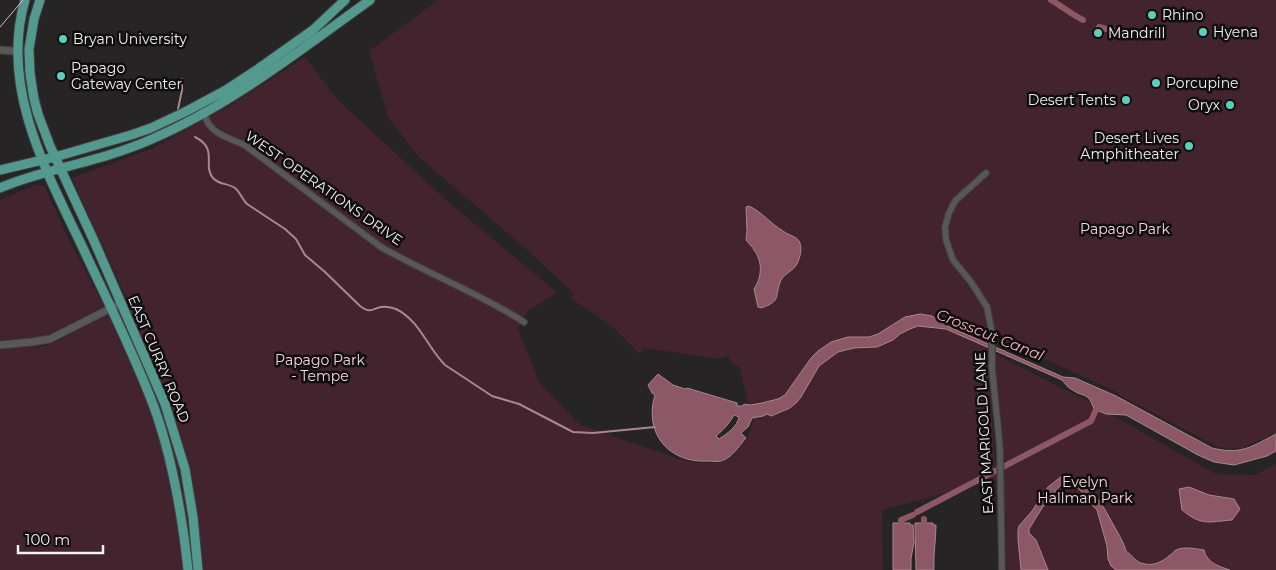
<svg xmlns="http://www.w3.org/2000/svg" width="1276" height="570" viewBox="0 0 1276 570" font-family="Montserrat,sans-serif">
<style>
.green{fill:#43232d}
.water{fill:#8c5766;stroke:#ab858f;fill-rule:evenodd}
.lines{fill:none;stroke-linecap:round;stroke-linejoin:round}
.stream{stroke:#ab858f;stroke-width:2}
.canal{stroke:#8c5766;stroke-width:6}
.minor-casing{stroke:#413f40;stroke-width:8}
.tertiary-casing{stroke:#413f40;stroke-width:9}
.primary-casing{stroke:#413f40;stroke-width:11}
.minor{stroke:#5a5758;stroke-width:5.5}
.tertiary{stroke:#5a5758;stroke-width:7}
.primary{stroke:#53998d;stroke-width:9}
.tram{stroke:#c6c4c4;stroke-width:1}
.poi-dot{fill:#5ccebb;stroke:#0f0d0e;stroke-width:2}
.labels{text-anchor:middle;stroke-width:5;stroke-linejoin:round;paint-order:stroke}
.poi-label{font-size:14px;fill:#f2f0f0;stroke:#0f0d0e;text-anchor:start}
.street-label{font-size:14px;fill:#f2f0f0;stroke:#0f0d0e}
.park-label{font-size:14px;fill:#f8d5dd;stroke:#0f0d0e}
.water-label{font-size:15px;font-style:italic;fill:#f6b3c4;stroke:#0f0d0e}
</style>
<rect width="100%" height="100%" fill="#262424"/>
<path class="green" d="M 438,0 L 1276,0 L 1276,433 L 1243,448 L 1228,449 L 1216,446 L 1121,396 L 1115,391 L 989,334 L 987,357 L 997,480 L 882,510 L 883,570 L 0,570 L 0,349 L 45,346 L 60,340 L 129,303 L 94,229 L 72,178 L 153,148 L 231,105 L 305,57 L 336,98 L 445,199 L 558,293 L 528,310 L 518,329 L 539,382 L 579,424 L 676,458 L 698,463 L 721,462 L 734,454 L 747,439 L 753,421 L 739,367 L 731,363 L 728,356 L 720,359 L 644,348 L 640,354 L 613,327 L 570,298 L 574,294 L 525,248 L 420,158 L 388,118 L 369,51 Z
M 35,185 L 39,185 L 45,187 L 69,240 L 104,306 L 47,335 L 39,337 L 0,340 L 0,200 Z
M 995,354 L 1084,399 L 1216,474 L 1255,475 L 1276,464 L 1276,570 L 1007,570 L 1002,420 L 997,386 Z"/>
<path class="water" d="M 749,206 C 762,212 771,224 783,231 C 788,235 796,236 799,241 C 803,247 800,258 797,264 C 793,271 785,273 781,280 C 774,297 782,301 761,308 L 758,307 L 754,289 C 762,277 763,262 754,250 C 752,246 749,244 746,240 L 747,231 L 746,207 Z
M 920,314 L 932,316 L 945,325 L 1063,377 L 1075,378 L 1116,396 L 1212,448 C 1241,455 1251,447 1276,434 L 1276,451 L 1267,456 L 1234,465 L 1214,462 L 1198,455 L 1126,415 L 1106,414 L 1094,409 C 1088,391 1083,398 1071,389 C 1067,387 1065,383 1062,380 L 946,329 L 918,326 L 910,329 L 900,334 L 893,340 L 877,347 L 854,348 L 838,352 L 819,366 L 801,397 L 797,402 L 790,408 L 771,416 L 767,414 L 763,416 L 752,418 L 748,427 L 741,433 L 746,438 C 739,446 732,458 721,461 C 717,462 713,461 709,461 C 670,464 643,434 655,395 L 652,393 L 648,385 L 658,374 L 673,385 L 685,389 L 687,388 L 737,403 L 737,406 L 743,406 L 744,404 L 751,405 L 762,403 L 778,399 L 785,395 L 811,358 L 818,351 L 831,342 L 848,337 L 869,337 L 878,334 L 905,317 ZM 734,415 L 739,417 C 737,427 728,433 719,439 L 716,436 C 723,430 729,424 734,415 Z
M 1062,476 C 1091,482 1101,502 1114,526 C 1119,535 1123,541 1126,551 C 1133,556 1136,563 1145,564 C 1154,566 1164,561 1170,555 C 1171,555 1175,550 1176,550 C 1184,546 1196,549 1204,550 C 1207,563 1218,566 1230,570 L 1116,570 L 1111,566 L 1108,559 L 1107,546 L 1097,510 C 1086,500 1080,483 1063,482 L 1042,508 L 1029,529 L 1029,533 L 1036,540 L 1048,570 L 1021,570 L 1018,539 L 1018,530 L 1019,526 L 1032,511 L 1048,487 Z
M 1189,487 L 1209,495 L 1234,499 L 1240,509 L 1232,520 C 1207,522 1202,526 1182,510 L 1179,489 Z
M 893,523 L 910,523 L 910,525 L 913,525 L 914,543 L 911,558 L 911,570 L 893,570 Z
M 915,523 L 933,523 L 933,525 L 936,525 C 936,540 933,555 934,570 L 916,570 Z"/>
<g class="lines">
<path class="stream" d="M 178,109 L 182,90 L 182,79
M 195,137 C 219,149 202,165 213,178 C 219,185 228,183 235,188 C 240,192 242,199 247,204 L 285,229 L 296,239 L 305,255 L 325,272 L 360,306 C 371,314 371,309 381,307 C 385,306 393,308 396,309 C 420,321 427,347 445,365 L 492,396 L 519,404 L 573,432 L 593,433 L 655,427"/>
<path class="canal" d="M 1051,0 C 1062,6 1072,15 1083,20
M 1099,27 L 1114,31
M 917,512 L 1091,421 L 1099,403
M 924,519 L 924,523
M 901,523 L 901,520 L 913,515"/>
<defs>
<path id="minor" d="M 203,111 C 205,115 206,119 208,123 C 216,136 233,139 246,146 L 381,247 C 428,274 479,293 524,322
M 986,173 L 955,201 L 949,213 L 945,227 L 946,240 L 953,260 L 971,282 L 987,307 L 992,333 L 992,368 L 998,427 L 1000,451 L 1002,570"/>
<path id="tertiary" d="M 0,50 L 15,51
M 0,345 L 32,342 L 50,339 L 121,303"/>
<path id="primary" d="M 25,0 C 0,86 45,169 81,244 C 106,298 133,351 154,407 C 173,460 182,514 188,570
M 40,0 L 34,19 L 29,49 L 30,73 L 34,99 L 38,114 L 50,146 L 94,241 L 165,404 L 185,469 L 193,517 L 198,570
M 0,170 L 55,157 L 131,135 L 151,128 L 185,112 L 226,90 L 258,69 L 313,30 L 345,0
M 0,188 C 20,179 41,174 62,168 C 92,160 123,152 152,139 C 231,105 300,50 370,0"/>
</defs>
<use href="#minor" class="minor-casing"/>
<use href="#tertiary" class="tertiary-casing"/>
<use href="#primary" class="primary-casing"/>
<use href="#minor" class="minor"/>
<use href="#tertiary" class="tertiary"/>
<use href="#primary" class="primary"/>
<path class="tram" d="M 0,27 L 23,0"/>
</g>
<g class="poi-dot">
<circle cx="1152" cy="15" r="5"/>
<circle cx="1203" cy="32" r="5"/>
<circle cx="1098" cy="33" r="5"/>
<circle cx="63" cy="39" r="5"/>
<circle cx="61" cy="76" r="5"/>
<circle cx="1156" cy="83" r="5"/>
<circle cx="1126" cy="100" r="5"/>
<circle cx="1230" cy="105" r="5"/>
<circle cx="1189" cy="146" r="5"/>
</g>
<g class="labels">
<g class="poi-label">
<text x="1162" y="20">Rhino</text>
<text x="1213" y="37">Hyena</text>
<text x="1108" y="38">Mandrill</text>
<text x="73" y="44">Bryan University</text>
<text x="71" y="73">Papago<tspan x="71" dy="16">Gateway Center</tspan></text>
<text x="1166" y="88">Porcupine</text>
<text x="1116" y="105" text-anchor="end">Desert Tents</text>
<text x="1220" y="110" text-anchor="end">Oryx</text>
<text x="1179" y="143" text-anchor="end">Desert Lives<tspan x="1179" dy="16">Amphitheater</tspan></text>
</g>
<g class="street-label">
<text transform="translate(324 188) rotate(35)" y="5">WEST OPERATIONS DRIVE</text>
<text transform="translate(159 359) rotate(67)" y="5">EAST CURRY ROAD</text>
<text transform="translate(984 433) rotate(-93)" y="5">EAST MARIGOLD LANE</text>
</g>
<g class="park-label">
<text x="1125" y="234">Papago Park</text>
<text x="320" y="365">Papago Park<tspan x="320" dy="16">- Tempe</tspan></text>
<text x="1085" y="487">Evelyn<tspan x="1085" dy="16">Hallman Park</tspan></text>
</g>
<g class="water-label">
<text transform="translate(990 335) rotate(22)" y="5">Crosscut Canal</text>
</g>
</g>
<path d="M18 545v8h85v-8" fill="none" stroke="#f2f0f0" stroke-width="2.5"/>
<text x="25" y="545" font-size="15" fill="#f2f0f0" stroke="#0f0d0e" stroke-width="4" paint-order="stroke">100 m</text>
</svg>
